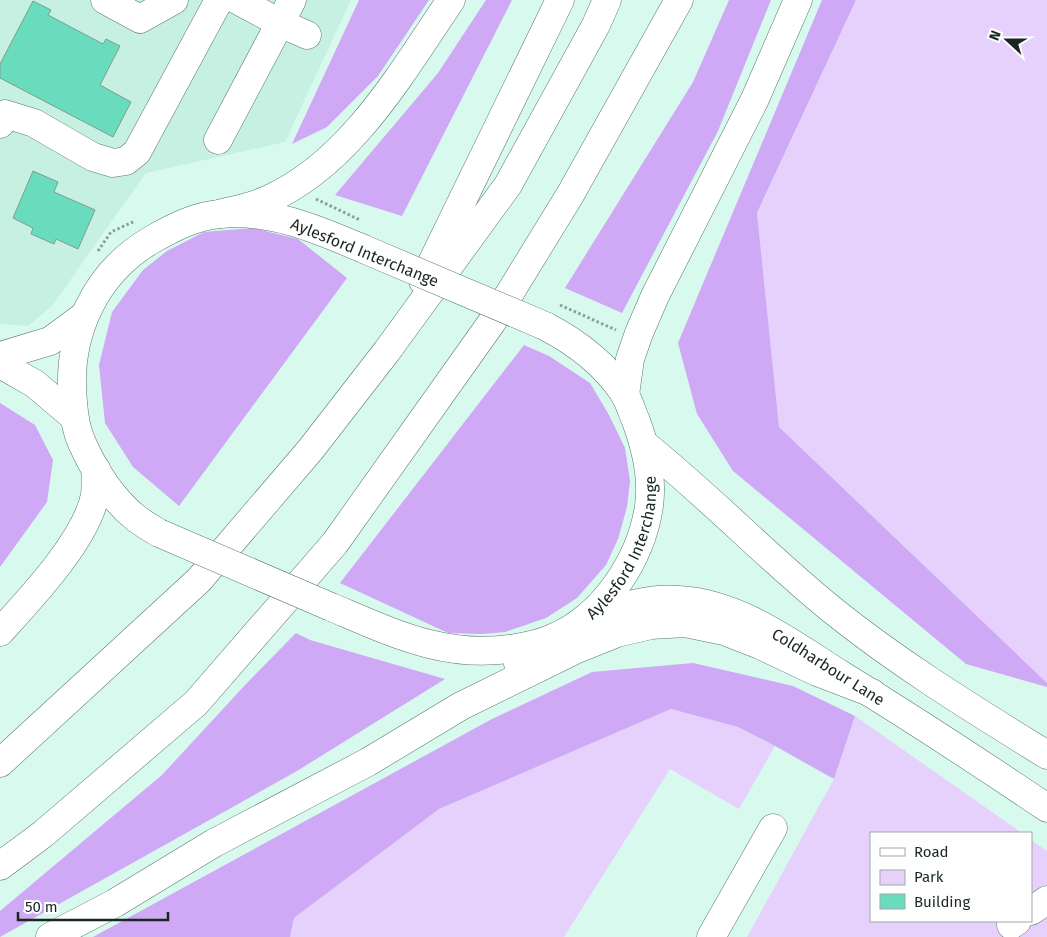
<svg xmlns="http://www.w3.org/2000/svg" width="1047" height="937" viewBox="0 0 1047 937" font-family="'Fira Sans',sans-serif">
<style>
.built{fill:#c6f1e2}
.green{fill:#e6d1fc}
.forest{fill:#cfa8f6}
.building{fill:#68dcbc;stroke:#7d9d92}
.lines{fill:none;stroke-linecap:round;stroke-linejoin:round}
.minor-casing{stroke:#58766c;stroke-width:29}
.major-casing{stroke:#58766c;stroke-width:29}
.highway-casing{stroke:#58766c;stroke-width:29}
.path{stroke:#87a198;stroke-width:3;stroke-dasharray:2.5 2.5;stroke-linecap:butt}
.minor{stroke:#fff;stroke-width:28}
.major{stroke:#fff;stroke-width:28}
.highway{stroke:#fff;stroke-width:28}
.major-bridge-casing{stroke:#58766c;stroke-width:29;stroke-linecap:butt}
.major-bridge{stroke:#fff;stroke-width:28}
.labels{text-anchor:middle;stroke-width:4;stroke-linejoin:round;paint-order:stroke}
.street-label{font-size:16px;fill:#192622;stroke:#fefefe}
</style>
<rect width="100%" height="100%" fill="#d8faee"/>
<path class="built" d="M 0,0 L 351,0 L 285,142 L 146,173 L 52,306 L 28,326 L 0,324 Z"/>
<path class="green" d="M 856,0 L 1047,0 L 1047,683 L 779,427 L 757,214 Z
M 671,709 L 738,727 L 775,746 L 739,809 L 670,769 L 564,937 L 290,937 L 294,918 L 439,809 Z
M 855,716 L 1022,833 L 871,833 L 871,921 L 1031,921 L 1031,840 L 1047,851 L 1047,937 L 747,937 L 834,779 Z"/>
<path class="forest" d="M 359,0 L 429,0 L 378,76 L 327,127 L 292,144 Z
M 486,0 L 512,0 L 402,216 L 335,195 L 438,73 Z
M 729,0 L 771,0 L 718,131 L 622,313 L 565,288 L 693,82 Z
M 822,0 L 856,0 L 757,213 L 779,427 L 1047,683 L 1047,687 L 966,664 L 733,471 L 697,414 L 678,343 Z
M 253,228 L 298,239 L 347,278 L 179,506 L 133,467 L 105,423 L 99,365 L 112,312 L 143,270 L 167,251 L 204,232 Z
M 524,345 L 549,356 L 590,383 L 609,415 L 625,448 L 630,481 L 627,507 L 618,539 L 606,565 L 577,598 L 546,618 L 505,632 L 482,634 L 448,633 L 340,583 Z
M 0,403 L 35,425 L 53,460 L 47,502 L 0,567 Z
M 296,633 L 310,640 L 445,679 L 297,771 L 0,937 L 0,911 L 162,775 L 246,684 Z
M 693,663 L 793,686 L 855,716 L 834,779 L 775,746 L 738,727 L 671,709 L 439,809 L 294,918 L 290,937 L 93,937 L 492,719 L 592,672 Z"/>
<path class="building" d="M 33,1 L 51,10 L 48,15 L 103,44 L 106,39 L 120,46 L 100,85 L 131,102 L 113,137 L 0,78 L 0,64 Z
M 33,171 L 58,182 L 54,192 L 95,210 L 78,249 L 56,239 L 54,244 L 31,234 L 33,228 L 13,218 Z"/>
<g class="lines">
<defs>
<path id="minor" d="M 105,0 L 140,19 L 174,0
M 292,0 L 280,23 L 307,35
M 0,124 L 5,114 L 34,123 L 93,157 L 113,163 L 126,161 L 137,152 L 219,0
M 218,140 L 280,23 L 237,0
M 0,356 L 50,341 L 84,316
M 0,364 L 35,384 L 74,417
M 1031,911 L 1047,900
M 1011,925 L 1017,921
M 711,937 L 773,828"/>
<g id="major">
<path d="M 644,444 C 709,496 767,557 831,609 C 899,664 973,709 1047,755"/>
<path d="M 159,533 C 152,529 144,524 137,519 C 113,500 94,470 82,443 C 76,430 74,416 73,402 C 66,335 95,272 153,239 C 174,227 196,216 220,214 C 272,209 319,230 366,250"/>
<path id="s1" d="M 331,607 C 393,633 447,660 516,648 C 528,646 542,643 553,638 C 604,616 641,560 649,506 C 653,477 646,448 636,421 C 632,412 629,401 624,393 C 604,363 576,342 545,326"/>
<path id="s2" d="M 588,618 C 618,608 648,597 680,600 C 740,604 791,643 840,674 C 910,717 979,762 1047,808"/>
</g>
<path id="highway" d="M 219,214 C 235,210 252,207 267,200 C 350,164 402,72 451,0
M 423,281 L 560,0
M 625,395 L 630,359 L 639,333 L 655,296 L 755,99 L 798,0
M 0,632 C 30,599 87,539 95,495 C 96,487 95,477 96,469
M 518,664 L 553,638
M 0,763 L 199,580 L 311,449 L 387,351 L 508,185 L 596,25 L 607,0
M 0,866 L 43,834 L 196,703 L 335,543 L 492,322 L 570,195 L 679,0
M 50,937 L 115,903 L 214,843 L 368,762 L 461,706 L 577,649 L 617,633 L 651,625 L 685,623 L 724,631 L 760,645 L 817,672 L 872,693"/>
</defs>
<use href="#minor" class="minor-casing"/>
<use href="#major" class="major-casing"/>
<use href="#highway" class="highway-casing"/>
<path class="path" d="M 316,199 L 360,220
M 98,251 L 111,232 L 135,221
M 560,305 L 616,330"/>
<use href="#minor" class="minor"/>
<use href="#major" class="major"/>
<use href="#highway" class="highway"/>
<defs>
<path id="major-bridge" d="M 366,250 L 545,326
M 159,533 L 331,607"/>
</defs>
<use href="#major-bridge" class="major-bridge-casing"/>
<use href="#major-bridge" class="major-bridge"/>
</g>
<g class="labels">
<g class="street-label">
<text transform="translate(365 252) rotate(22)" y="6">Aylesford Interchange</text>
<text dy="6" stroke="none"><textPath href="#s1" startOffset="352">Aylesford Interchange</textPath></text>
<text dy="6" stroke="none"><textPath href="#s2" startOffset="259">Coldharbour Lane</textPath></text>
</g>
</g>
<rect x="870" y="832" width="162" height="90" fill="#fefefe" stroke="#a2a8a6"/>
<rect x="880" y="848" width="25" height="8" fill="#ffffff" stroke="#a2a8a6"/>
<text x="914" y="857" font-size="15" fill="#192622">Road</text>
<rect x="880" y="870" width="25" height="15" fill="#e6d1fc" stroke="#a2a8a6"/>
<text x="914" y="882" font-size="15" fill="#192622">Park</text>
<rect x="880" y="894" width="25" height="15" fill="#68dcbc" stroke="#a2a8a6"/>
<text x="914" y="907" font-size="15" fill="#192622">Building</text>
<g transform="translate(1007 40) rotate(291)" stroke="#fefefe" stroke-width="4" paint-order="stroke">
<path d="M0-4L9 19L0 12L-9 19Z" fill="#192622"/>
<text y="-8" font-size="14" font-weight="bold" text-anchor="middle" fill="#192622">N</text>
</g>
<path d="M18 912v8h150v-8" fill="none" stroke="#192622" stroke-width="2.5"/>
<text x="25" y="912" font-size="15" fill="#192622" stroke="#fefefe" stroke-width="4" paint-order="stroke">50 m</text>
</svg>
